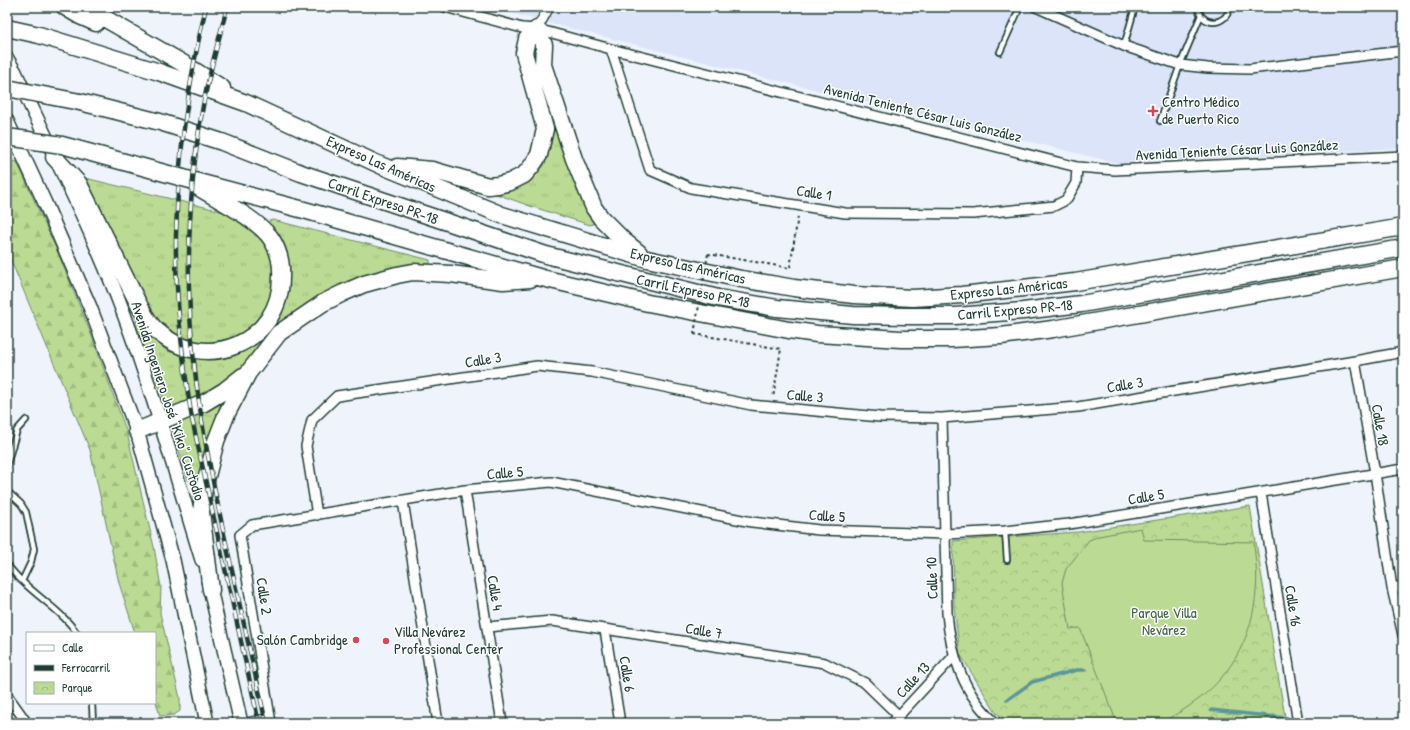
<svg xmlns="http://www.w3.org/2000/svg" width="1410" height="730" viewBox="0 0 1410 730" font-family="'Patrick Hand',sans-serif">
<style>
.built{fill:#dbe4f9}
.grass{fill:url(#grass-tufts);stroke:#6d8c64}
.forest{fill:url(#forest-firs);stroke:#6d8c64}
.park{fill:url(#park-crowns);stroke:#6d8c64}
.pitch{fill:#bbda93;stroke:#6d8c64}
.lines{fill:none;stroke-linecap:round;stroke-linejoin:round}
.stream{stroke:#5b969b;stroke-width:3.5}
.service-casing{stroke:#1f3d34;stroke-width:8}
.minor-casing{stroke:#1f3d34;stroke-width:12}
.secondary-casing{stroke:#1f3d34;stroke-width:16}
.motorway-casing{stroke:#1f3d34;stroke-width:19}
.path{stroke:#1f3d34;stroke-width:2;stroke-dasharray:3 3;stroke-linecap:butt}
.service{stroke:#fff;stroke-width:4.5}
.minor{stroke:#fff;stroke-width:9}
.secondary{stroke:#fff;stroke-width:13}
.motorway{stroke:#fff;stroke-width:16}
.rail-casing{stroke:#1f3d34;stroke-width:4.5}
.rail{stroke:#fff;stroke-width:3;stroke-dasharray:9;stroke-linecap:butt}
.motorway-bridge-casing{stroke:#1f3d34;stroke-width:19;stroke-linecap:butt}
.path-bridge{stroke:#1f3d34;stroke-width:2;stroke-dasharray:3 3;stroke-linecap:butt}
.motorway-bridge{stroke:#fff;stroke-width:16}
.poi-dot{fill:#d1495b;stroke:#fff;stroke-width:1.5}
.labels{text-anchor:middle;stroke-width:3;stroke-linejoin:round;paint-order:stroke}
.poi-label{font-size:15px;fill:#1f3d34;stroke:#fff;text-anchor:start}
.street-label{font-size:15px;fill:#1f3d34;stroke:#fff}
.park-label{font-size:15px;fill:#46644c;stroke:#fff}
</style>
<defs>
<pattern id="grass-tufts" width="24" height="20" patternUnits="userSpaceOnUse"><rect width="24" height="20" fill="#bbda93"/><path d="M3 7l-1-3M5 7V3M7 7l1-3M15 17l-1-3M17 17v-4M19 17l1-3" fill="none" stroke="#a0bc7f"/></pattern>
<pattern id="forest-firs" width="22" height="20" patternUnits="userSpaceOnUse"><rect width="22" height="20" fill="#bbda93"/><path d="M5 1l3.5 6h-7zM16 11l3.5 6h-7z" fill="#a0bc7f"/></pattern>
<pattern id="park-crowns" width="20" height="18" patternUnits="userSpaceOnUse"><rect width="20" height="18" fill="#bbda93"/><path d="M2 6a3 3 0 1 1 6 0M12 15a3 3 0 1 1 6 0" fill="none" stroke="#a0bc7f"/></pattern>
</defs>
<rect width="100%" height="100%" fill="#eff3fc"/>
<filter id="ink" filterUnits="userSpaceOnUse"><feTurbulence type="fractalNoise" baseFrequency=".025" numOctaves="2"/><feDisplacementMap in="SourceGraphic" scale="8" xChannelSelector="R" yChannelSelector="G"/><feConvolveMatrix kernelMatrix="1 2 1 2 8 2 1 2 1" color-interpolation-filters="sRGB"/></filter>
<g filter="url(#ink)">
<path class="built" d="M 486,7 L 1403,7 L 1403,148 L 1117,163 L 751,74 Z"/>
<path class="grass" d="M 553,118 L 594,222 L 593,224 L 590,225 L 530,206 L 491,192 L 529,181 L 544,166 L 551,144 L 551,121 Z
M 85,178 L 217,210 L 233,216 L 260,236 L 267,247 L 273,262 L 274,277 L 272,294 L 267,308 L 257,322 L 246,332 L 223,344 L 189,343 L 158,324 L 127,273 Z
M 273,220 L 430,260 L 430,266 L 381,272 L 338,286 L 307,303 L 286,321 L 245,368 L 226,385 L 192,402 L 167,408 L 135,322 L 139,320 L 154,340 L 167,351 L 187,356 L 213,357 L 251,346 L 270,330 L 282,311 L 288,290 L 288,269 L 268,225 L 269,221 Z
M 222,400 L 225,401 L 197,478 L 194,480 L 188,480 L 171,425 L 196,416 Z"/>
<path class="forest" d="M 7,160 L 17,162 L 58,253 L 93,339 L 127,433 L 154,547 L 161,587 L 160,613 L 180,698 L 180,711 L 174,715 L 160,716 L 155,698 L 155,633 L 135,633 L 119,583 L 90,450 L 7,251 Z"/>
<path class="park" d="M 1250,506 L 1286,723 L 1011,723 L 996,713 L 960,654 L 954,607 L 953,541 L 1078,532 Z"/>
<path class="pitch" d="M 1141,528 L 1144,540 L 1254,542 C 1255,559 1258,575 1256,591 C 1253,634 1233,673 1199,699 C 1187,708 1172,718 1157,723 C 1148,725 1128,723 1117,723 L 1080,628 L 1070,629 L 1062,583 L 1066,569 L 1089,540 L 1099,536 Z"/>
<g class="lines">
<path class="stream" d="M 1007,700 L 1032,682 L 1077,670 L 1085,670
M 1211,710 L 1287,718
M 1310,720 L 1341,723"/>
<defs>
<path id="service" d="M 1198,7 C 1201,27 1226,27 1230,7
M 1124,46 L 1135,7
M 1000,52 L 1020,7
M 1160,121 L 1180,65 L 1201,15
M 7,464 L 17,430 L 26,420
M 7,491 L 21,504 L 26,512 L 34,549 L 31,562 L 22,581
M 1005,531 L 1007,560
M 7,564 C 26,591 58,606 77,633
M 92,703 L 93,723"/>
<path id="minor" d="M 445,7 L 522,28 L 537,29 L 611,49 L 1077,167 L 1115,170 L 1403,156
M 1036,7 L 1124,46 L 1180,65 L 1208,68 L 1250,69 L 1403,51
M 537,29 L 549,7
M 611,49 L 650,170 L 691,188 L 845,213 L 973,214 L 1054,206 L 1066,200 L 1076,183 L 1077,167
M 1355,361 L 1375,473 L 1392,588 L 1403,635
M 942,418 L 947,613 C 950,653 964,696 996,723
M 465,490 L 502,723
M 1261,493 L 1298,723
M 403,501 L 438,723
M 317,515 L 306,446 L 312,420 L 337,396 L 537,366 L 592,372 L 751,405 L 880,417 L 942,418 L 1078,407 L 1355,361 L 1403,352
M 1392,588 L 1403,586
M 487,627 L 552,621 L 825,663 L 865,683 L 899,716
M 605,630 L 620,723
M 7,695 L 27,723
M 247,723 L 270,718
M 271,723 L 240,535 L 252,525 L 465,490 L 551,482 L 752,522 L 819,530 L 945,534 L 1005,531 L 1069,524 L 1403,469
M 892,723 L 954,656"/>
<path id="secondary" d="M 7,59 L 15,72 C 51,150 92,229 122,309 C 153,391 176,476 202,560
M 7,121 L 45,203 L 90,307 L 137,431 L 173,560 L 207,723
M 208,580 L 241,723"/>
<path id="motorway" d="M 65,7 L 80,16 L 96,23
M 85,7 L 184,64 L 222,88
M 7,28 L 39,35 L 159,72 L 246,103 L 380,165 L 502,215 L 647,259 L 741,279 L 794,288 L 854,295 L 913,298 L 962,295 L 1075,282 L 1403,227
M 80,102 L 160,122 L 222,142 L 301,173 L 546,255 L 718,298 L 777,308 L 853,315 L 908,316 L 955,316 L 1023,311 L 1081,304 L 1403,248
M 54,157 L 79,184 L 138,303 C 143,312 148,323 156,330 C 204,375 281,343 281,277 C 282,263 279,250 270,237 C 254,217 220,201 198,187
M 397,167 L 432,170 L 488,186 L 498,185 L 510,182 L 524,175 L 531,167 L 539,155 L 545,129 L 524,53 L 527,39 L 537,29 L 544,45 L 543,65 L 574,159 L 594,208 L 601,218 L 624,241 L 639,253
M 183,178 L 304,210 L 542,278 L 648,303 L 789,330 L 817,334 L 901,339 L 952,339 L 1001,336 L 1053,329 L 1403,268
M 137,431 L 204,403 L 224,391 L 243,376
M 211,590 L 201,512 L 204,488 L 216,441 L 227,413 L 248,373 L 279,333 L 323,303 L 343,293 L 364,284 L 397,275 L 413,272 L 451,274 L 503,281 L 530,279"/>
</defs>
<use href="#service" class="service-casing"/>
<use href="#minor" class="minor-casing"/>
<use href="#secondary" class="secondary-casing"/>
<use href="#motorway" class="motorway-casing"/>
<path class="path" d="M 708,254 L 790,268 L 798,216
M 694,334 L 781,349 L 773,398"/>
<use href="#service" class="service"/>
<use href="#minor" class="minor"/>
<use href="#secondary" class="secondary"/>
<use href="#motorway" class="motorway"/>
<defs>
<path id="rail" d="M 206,7 C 188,82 178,158 176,235 C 175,297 182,358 192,419 L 259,723
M 227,7 C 219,40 209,73 203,106 C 192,166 188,228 189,288 C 191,378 208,461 227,548 C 240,606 253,665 266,723"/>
</defs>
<use href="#rail" class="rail-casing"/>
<use href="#rail" class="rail"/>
<defs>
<path id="motorway-bridge" d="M 7,88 L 80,102
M 7,137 L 62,145 L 183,178"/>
</defs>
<use href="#motorway-bridge" class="motorway-bridge-casing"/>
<path class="path-bridge" d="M 694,334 L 708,254"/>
<use href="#motorway-bridge" class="motorway-bridge"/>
</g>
</g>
<g class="poi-dot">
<path d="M1151 105h4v4h4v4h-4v4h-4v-4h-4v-4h4z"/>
<circle cx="356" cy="640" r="4"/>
<circle cx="386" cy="641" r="4"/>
</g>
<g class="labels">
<g class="poi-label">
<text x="1162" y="107">Centro Médico<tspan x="1162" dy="17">de Puerto Rico</tspan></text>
<text x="394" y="637">Villa Nevárez<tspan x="394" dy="17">Professional Center</tspan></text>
<text x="348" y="645" text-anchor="end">Salón Cambridge</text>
</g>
<g class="street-label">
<text transform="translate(923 113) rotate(14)" y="5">Avenida Teniente César Luis González</text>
<text transform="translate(1237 150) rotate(-3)" y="5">Avenida Teniente César Luis González</text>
<text transform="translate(381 164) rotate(24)" y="5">Expreso Las Américas</text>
<text transform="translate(814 193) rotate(9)" y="5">Calle 1</text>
<text transform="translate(383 201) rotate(19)" y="5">Carril Expreso PR-18</text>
<text transform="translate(688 266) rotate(13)" y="5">Expreso Las Américas</text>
<text transform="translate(1009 289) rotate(-6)" y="5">Expreso Las Américas</text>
<text transform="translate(693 291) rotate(12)" y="5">Carril Expreso PR-18</text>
<text transform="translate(1015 310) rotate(-5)" y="5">Carril Expreso PR-18</text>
<text transform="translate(483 360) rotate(-9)" y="5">Calle 3</text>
<text transform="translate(1125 385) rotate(-9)" y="5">Calle 3</text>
<text transform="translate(805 396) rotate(5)" y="5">Calle 3</text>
<text transform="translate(168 401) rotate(72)" y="5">Avenida Ingeniero José "Kiko" Custodio</text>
<text transform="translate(1380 425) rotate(80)" y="5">Calle 18</text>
<text transform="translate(505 473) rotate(-5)" y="5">Calle 5</text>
<text transform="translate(1146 497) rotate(-9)" y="5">Calle 5</text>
<text transform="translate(827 516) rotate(4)" y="5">Calle 5</text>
<text transform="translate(932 578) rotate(-92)" y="5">Calle 10</text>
<text transform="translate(495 593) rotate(81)" y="5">Calle 4</text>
<text transform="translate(264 596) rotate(81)" y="5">Calle 2</text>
<text transform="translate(1293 606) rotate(81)" y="5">Calle 16</text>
<text transform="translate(704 631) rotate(9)" y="5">Calle 7</text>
<text transform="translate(627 674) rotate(81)" y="5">Calle 6</text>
<text transform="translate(913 680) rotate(-48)" y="5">Calle 13</text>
</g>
<g class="park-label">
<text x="1164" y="618">Parque Villa<tspan x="1164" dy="17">Nevárez</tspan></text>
</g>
</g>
<rect width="1410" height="730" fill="none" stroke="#fff" stroke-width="24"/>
<rect x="12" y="12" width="1386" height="706" fill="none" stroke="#1f3d34" stroke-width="1.5" filter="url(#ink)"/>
<rect x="26" y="632" width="130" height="72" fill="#ffffff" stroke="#a5b1ae"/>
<rect x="34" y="645" width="20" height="6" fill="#ffffff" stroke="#a5b1ae"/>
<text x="62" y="652" font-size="12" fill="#1f3d34">Calle</text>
<rect x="34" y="665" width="20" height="6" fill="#1f3d34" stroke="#a5b1ae"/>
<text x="62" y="672" font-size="12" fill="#1f3d34">Ferrocarril</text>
<rect x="34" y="682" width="20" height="12" fill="url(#park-crowns)" stroke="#a5b1ae"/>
<text x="62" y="692" font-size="12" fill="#1f3d34">Parque</text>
</svg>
